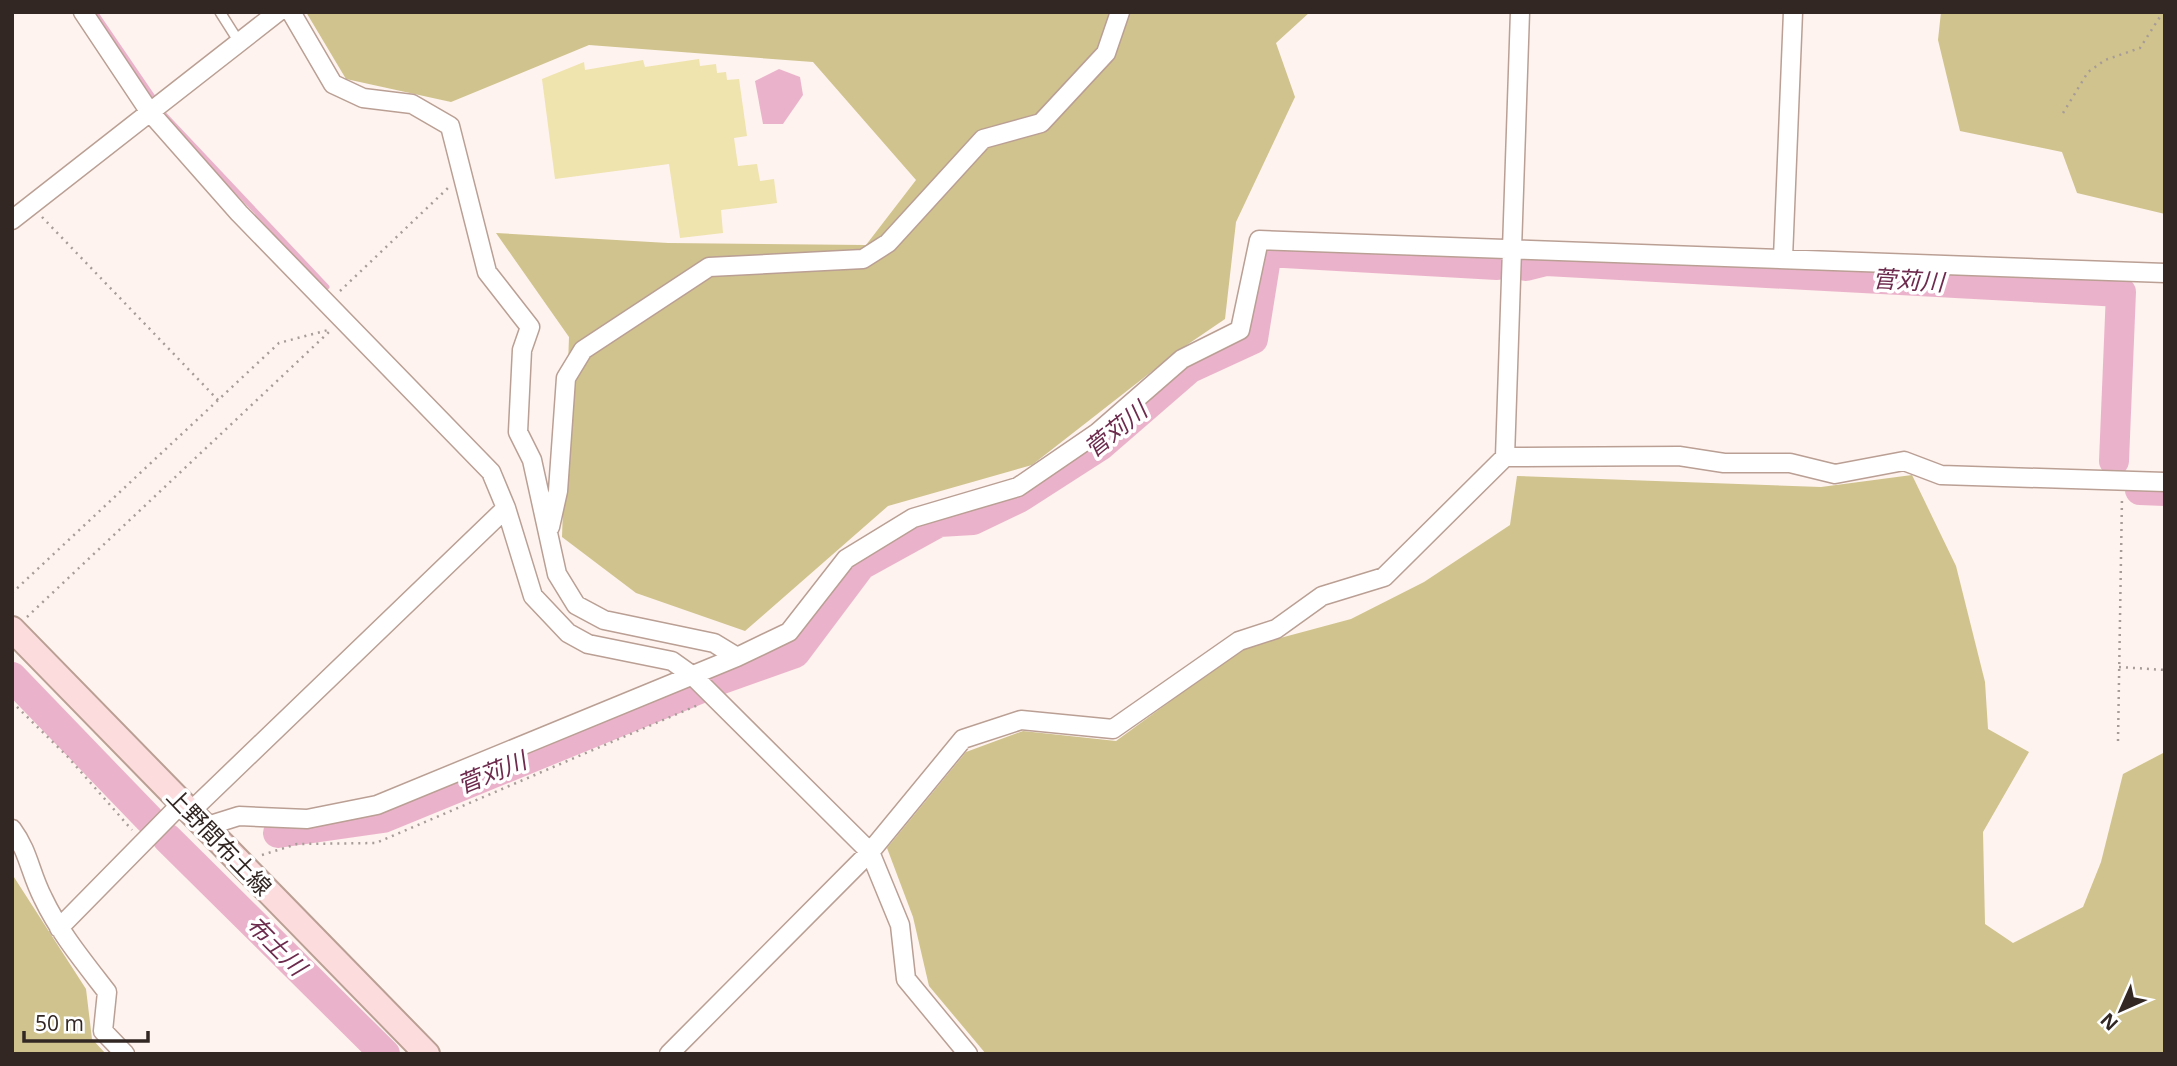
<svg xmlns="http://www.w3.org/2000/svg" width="2177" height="1066" viewBox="0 0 2177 1066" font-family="'Open Sans','Noto Sans JP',sans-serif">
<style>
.green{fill:#efe3ae}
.forest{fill:#d0c38e}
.water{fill:#ebb3cb}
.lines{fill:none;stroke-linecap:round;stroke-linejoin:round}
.stream{stroke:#ebb3cb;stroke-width:5}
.river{stroke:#ebb3cb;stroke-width:30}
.service-casing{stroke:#ba9f94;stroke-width:12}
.minor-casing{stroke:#ba9f94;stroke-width:21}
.secondary-casing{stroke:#ba9f94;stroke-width:28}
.path{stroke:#a79c98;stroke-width:2.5;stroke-dasharray:2 5;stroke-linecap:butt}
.service{stroke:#fff;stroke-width:9}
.minor{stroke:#fff;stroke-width:18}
.secondary{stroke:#fddcde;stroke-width:24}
.labels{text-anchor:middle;stroke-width:7;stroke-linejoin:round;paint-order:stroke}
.street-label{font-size:23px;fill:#322723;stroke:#fff}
.water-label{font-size:24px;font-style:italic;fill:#6d2b4d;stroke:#fff}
</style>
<rect width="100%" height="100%" fill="#fef3ee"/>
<path class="green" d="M 699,59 L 700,66 L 716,64 L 717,73 L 726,72 L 727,80 L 739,79 L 747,136 L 734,138 L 738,166 L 757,164 L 760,181 L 774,179 L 777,203 L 721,210 L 723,233 L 680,238 L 669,164 L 555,179 L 542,79 L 584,62 L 585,70 L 643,60 L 645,67 Z"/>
<path class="forest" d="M 306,12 L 1310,12 L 1276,43 L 1295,97 L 1236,222 L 1225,319 L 1178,351 L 1032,465 L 888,506 L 745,631 L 636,593 L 562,537 L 569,337 L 496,233 L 668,243 L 866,245 L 916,180 L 813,62 L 589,45 L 451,102 L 346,79 Z
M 1941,12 L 2165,12 L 2165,214 L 2077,193 L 2062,152 L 1960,131 L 1938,40 Z
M 1912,475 L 1956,566 L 1985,682 L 1988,729 L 2029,752 L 1983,832 L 1985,924 L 2013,943 L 2083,907 L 2101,862 L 2123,774 L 2165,752 L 2165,1054 L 986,1054 L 929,986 L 913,917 L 887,848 L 966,752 L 1023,731 L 1116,741 L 1243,648 L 1351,619 L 1424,582 L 1510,525 L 1517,476 L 1821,487 Z
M 12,874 L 86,989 L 92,1039 L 106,1054 L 12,1054 Z"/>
<path class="water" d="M 779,69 L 800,77 L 803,95 L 783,124 L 763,124 L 755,81 Z"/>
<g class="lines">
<path class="stream" d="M 95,12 L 153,97
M 163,113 L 327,287"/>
<path class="river" d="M 1526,266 L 1546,261 L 2121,292 L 2114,461
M 2140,490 L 2165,491
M 12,677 L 149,819
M 719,680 L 795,653 L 861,565 L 939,522 L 973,520 L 1019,498 L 1100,446 L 1190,368 L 1253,339 L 1267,252 L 1497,265
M 278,833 L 383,818 L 699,689
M 167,838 L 385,1054"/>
<defs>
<path id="service" d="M 220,12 L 239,42"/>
<path id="minor" d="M 83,12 L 149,111 L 239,213 L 491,472 L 506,508 L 533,596 L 568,633 L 588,644 L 672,661 L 693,676 L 870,852 L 900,925 L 906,979 L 968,1054
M 291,12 L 333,84 L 363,98 L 412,104 L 450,126 L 487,272 L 530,327 L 522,350 L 518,432 L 532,460 L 557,574 L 576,605 L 604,620 L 714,643 L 737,657
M 12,220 L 278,12
M 1783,258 L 1793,12
M 1505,457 L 1679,456 L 1724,463 L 1790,463 L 1835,474 L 1904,461 L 1941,475 L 2165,482
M 550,527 L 558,491 L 566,378 L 583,350 L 709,267 L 863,259 L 888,243 L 983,139 L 1041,123 L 1106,53 L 1120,12
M 189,813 L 506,508
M 204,827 L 239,816 L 307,819 L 377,805 L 737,657 L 789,632 L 846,559 L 913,518 L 1018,487 L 1097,433 L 1182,359 L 1240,330 L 1259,240 L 2165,273
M 12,829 C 29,852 30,873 43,898 C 59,932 84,962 107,992 L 103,1031 L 125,1054
M 59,928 L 181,804
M 669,1054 L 870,852 L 963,739 L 1021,720 L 1113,729 L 1239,641 L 1276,629 L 1322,596 L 1384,577 L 1505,457 L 1520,12"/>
<path id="secondary" d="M 12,629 L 427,1054"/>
</defs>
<use href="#service" class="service-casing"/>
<use href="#minor" class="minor-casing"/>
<use href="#secondary" class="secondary-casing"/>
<path class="path" d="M 2063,113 L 2088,72 L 2105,60 L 2140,48 L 2163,12
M 42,217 L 219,401
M 340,291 L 449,187
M 12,593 L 279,343 L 328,330
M 27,617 L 330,331
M 2119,667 L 2165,670
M 12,702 L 67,756 L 132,830
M 2118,741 L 2122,497
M 262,855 L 297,844 L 376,843 L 698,705"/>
<use href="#service" class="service"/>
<use href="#minor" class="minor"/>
<use href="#secondary" class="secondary"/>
</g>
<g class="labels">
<g class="street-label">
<text transform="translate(219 842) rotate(46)" y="8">上野間布土線</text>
</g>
<g class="water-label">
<text transform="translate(1908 281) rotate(3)" y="8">菅苅川</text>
<text transform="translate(1116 430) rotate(-39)" y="8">菅苅川</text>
<text transform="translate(492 773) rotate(-22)" y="8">菅苅川</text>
<text transform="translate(276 946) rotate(45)" y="8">布土川</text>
</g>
</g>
<rect width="2177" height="1066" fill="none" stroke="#322723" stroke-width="28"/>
<g transform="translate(2121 1010) rotate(225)" stroke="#ffffff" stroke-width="5" paint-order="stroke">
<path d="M0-5L12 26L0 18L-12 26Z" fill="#322723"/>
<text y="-10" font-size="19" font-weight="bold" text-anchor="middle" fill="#322723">N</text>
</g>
<path d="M24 1031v10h124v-10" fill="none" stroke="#322723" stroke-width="3.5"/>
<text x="35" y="1031" font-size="21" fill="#322723" stroke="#ffffff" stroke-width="5" paint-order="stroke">50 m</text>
</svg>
